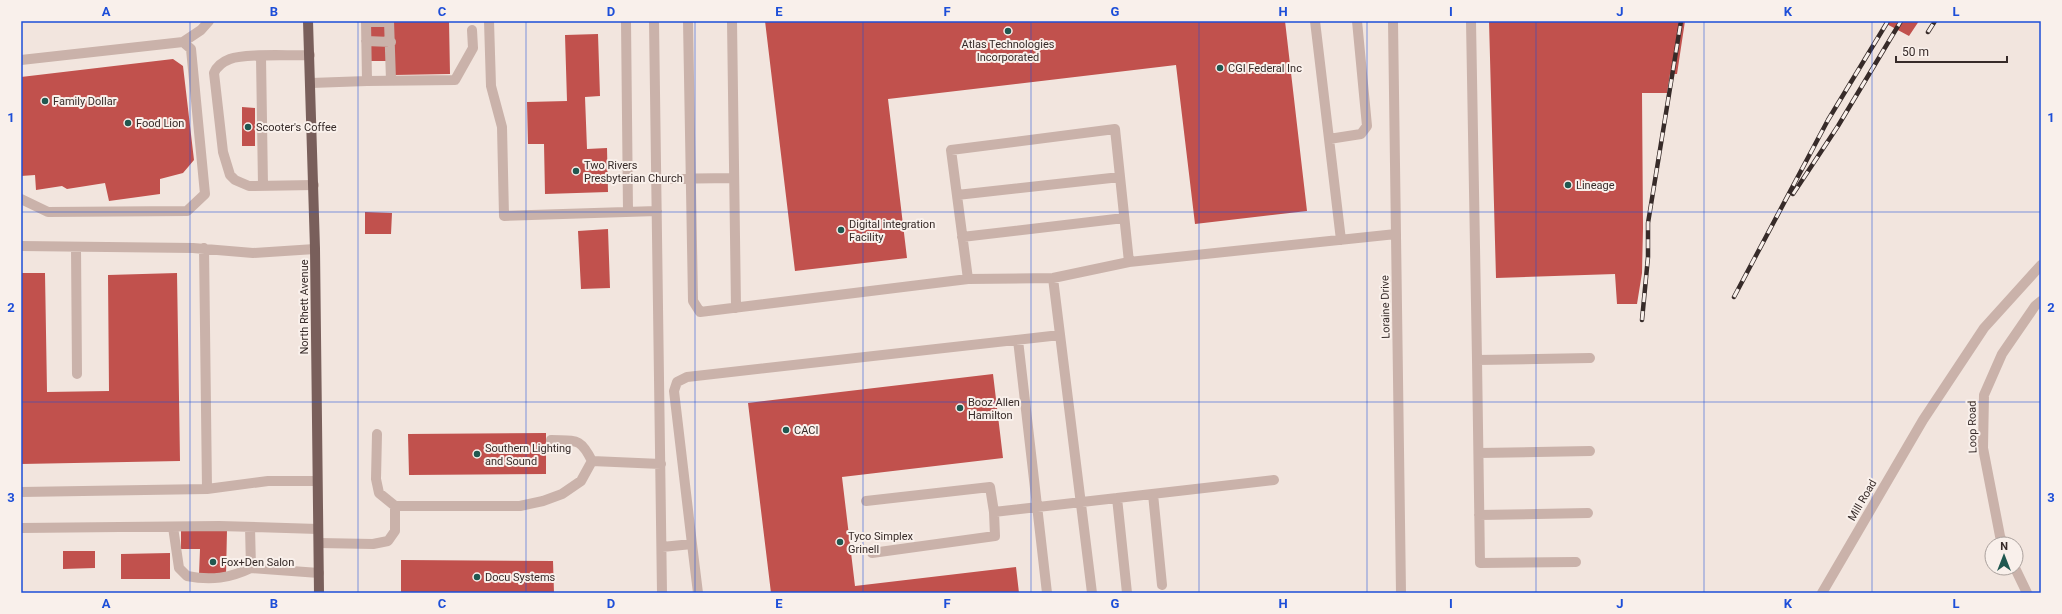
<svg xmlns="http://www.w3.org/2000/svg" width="2062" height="614" viewBox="0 0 2062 614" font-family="Roboto,sans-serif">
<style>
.building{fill:#c1514d}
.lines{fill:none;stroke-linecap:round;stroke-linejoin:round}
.minor{stroke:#cab2aa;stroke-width:10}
.major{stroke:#795f5b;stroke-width:10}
.rail-casing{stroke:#372b29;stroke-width:4.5}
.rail{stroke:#f9f0eb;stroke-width:3;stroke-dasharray:9;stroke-linecap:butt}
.grid{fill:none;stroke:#1d4ed8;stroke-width:1;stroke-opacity:0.55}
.poi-dot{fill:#205850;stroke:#f9f0eb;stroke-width:1.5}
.labels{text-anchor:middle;stroke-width:4;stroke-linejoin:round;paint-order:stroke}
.poi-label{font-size:11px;fill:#372b29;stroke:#f9f0eb;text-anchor:start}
.street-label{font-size:11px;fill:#372b29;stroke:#f9f0eb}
.neatline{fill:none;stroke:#1d4ed8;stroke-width:1.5}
.grid-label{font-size:13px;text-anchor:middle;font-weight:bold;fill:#1d4ed8}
</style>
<rect width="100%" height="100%" fill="#f2e5de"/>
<path class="building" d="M 371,21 L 389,21 L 388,61 L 371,61 Z
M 392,21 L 449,21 L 450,74 L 394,75 Z
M 765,21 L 1285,21 L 1307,211 L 1195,224 L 1176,65 L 888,99 L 907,258 L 795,271 Z
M 1489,21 L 1685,21 L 1677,74 L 1670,74 L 1667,93 L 1642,93 L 1643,228 L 1642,273 L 1637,304 L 1617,304 L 1615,274 L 1496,278 Z
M 1881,21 L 1919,21 L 1909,36 Z
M 598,34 L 600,96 L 585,97 L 587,149 L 607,148 L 608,192 L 545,194 L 544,144 L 528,144 L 527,102 L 567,101 L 565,35 Z
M 173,59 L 183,66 L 194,160 L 183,173 L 160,179 L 160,194 L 109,201 L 105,183 L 67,189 L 62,186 L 36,190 L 35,175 L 21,176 L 21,77 Z
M 242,107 L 255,108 L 255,146 L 242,146 Z
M 365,212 L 392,213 L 391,234 L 365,234 Z
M 608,229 L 610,288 L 581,289 L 578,231 Z
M 21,273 L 45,273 L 47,392 L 109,391 L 108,275 L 177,273 L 180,461 L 21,464 Z
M 993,374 L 1003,458 L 842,477 L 855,586 L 1016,567 L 1019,593 L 771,593 L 748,403 Z
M 546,433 L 546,474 L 409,475 L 408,434 Z
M 181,529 L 227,530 L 226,575 L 199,575 L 200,549 L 181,549 Z
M 63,551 L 95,551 L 95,568 L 63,569 Z
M 170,553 L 170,579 L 121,579 L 121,554 Z
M 401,560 L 553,561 L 554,593 L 401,593 Z"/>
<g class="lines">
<path class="minor" d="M 389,21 L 391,80
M 489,21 L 491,86 L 502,127 L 504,216 L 657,211
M 626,21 L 628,211
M 654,21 L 662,593
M 688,21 L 693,301 L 700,312 L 968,279
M 732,21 L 736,308
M 1315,21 L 1341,240
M 1393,21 L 1401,593
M 1471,21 L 1477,360 L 1590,358
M 366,22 L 389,22
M 366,41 L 391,42
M 310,55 C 291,56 245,53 230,59 C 222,62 217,66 214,73 L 223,152 L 230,175 L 235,180 L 249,186 L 314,185
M 261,57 L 263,186
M 21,60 L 183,42 L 201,30 L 209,21
M 367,81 L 455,80 L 473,48 L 472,30
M 311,83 L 367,81 L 366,21
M 1115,129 L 1129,262 L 1053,278 L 968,279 L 951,150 Z
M 1329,139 L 1361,134 L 1367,126 L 1357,21
M 656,179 L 734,178
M 957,195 L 1120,177
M 21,199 L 48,212 L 187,211 L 205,194 L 191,49 L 183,42
M 962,237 L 1124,218
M 21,246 L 193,248 L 253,253 L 315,249
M 76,247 L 77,374
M 204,248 L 207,489
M 1129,262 L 1396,234
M 1053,278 L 1092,593
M 1018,340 L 1047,593
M 1477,360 L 1480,563 L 1576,562
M 377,434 L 376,479 L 379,493 L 395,506
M 551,440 C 576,441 580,437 592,461
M 1479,453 L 1590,451
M 21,492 L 207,489 L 268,481 L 317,481
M 1153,494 L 1162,585
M 1117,498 L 1274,480
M 866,501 L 990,487 L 994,512 L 1117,498 L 1127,593
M 1479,515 L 1588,513
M 173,527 L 179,568 L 187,576 C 211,581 230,578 251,568
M 250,527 L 251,568 L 319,573
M 21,528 L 219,526 L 318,529
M 319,543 L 373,544 L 388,541 L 395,531 L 395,506 L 520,506 L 543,501 L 562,494 L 581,481 L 592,461 L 661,464
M 692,544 L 674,391 L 677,382 L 687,377 L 1060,335
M 2003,544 L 2000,536 L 1983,448 L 1984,395 L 2002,354 L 2035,306 L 2041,301
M 662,547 L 692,544 L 698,593
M 872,553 L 995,536 L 994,512
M 2015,568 L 2027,593
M 1822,593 L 1923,420 L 1984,328 L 2041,265"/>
<path class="major" d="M 308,21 L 315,249 L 319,593"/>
<defs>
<path id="rail" d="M 1928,32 L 1935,21
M 1793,194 L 1838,126 L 1901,21
M 1734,297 L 1828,120 L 1888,21
M 1642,320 L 1648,257 L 1648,223 L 1681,21"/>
</defs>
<use href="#rail" class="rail-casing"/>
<use href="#rail" class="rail"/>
</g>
<path class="grid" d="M 190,21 L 190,593M 358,21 L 358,593M 526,21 L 526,593M 695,21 L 695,593M 863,21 L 863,593M 1031,21 L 1031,593M 1199,21 L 1199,593M 1367,21 L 1367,593M 1536,21 L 1536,593M 1704,21 L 1704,593M 1872,21 L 1872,593M 21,212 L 2041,212M 21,402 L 2041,402"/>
<g class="poi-dot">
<circle cx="1008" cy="31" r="4"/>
<circle cx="1220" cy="68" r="4"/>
<circle cx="45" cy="101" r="4"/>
<circle cx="128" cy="123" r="4"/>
<circle cx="248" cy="127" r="4"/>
<circle cx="576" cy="171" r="4"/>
<circle cx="1568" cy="185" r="4"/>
<circle cx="841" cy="230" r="4"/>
<circle cx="960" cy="408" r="4"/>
<circle cx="786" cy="430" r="4"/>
<circle cx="477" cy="454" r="4"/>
<circle cx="840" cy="542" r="4"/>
<circle cx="213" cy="562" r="4"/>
<circle cx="477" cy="577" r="4"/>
</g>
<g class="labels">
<g class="poi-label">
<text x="1008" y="48" text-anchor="middle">Atlas Technologies<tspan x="1008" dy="13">Incorporated</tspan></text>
<text x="1228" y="72">CGI Federal Inc</text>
<text x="53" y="105">Family Dollar</text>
<text x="136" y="127">Food Lion</text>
<text x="256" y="131">Scooter's Coffee</text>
<text x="584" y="169">Two Rivers<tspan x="584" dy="13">Presbyterian Church</tspan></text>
<text x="1576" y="189">Lineage</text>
<text x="849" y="228">Digital integration<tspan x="849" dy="13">Facility</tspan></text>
<text x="968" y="406">Booz Allen<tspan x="968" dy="13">Hamilton</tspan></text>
<text x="794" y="434">CACI</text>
<text x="485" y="452">Southern Lighting<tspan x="485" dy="13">and Sound</tspan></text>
<text x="848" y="540">Tyco Simplex<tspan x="848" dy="13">Grinell</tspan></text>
<text x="221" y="566">Fox+Den Salon</text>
<text x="485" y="581">Docu Systems</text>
</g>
<g class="street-label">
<text transform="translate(304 307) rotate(-90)" y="4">North Rhett Avenue</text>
<text transform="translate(1385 307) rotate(-91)" y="4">Loraine Drive</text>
<text transform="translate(1972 427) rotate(-91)" y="4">Loop Road</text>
<text transform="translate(1862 500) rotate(-60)" y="4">Mill Road</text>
</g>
</g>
<rect width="2062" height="614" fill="none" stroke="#f9f0eb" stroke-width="44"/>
<g transform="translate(2004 556)"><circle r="19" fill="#f9f0eb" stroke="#aba19d"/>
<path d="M0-3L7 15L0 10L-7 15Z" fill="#205850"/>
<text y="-6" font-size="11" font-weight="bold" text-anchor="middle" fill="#372b29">N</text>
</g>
<path d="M1896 56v6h111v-6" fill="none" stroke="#372b29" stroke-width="2"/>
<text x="1902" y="56" font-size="12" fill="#372b29" stroke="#f9f0eb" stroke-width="3" paint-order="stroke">50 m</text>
<rect x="22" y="22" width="2018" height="570" class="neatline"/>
<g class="grid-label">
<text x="106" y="16">A</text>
<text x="274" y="16">B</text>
<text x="442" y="16">C</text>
<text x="611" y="16">D</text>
<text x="779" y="16">E</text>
<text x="947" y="16">F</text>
<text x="1115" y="16">G</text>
<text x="1283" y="16">H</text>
<text x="1451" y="16">I</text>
<text x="1620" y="16">J</text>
<text x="1788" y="16">K</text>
<text x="1956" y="16">L</text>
<text x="11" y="122">1</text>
<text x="2051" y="122">1</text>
<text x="11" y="312">2</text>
<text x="2051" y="312">2</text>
<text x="11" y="502">3</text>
<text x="2051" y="502">3</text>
<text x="106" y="608">A</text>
<text x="274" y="608">B</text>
<text x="442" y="608">C</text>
<text x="611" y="608">D</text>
<text x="779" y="608">E</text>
<text x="947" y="608">F</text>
<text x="1115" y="608">G</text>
<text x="1283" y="608">H</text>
<text x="1451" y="608">I</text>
<text x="1620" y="608">J</text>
<text x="1788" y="608">K</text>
<text x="1956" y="608">L</text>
</g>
</svg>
